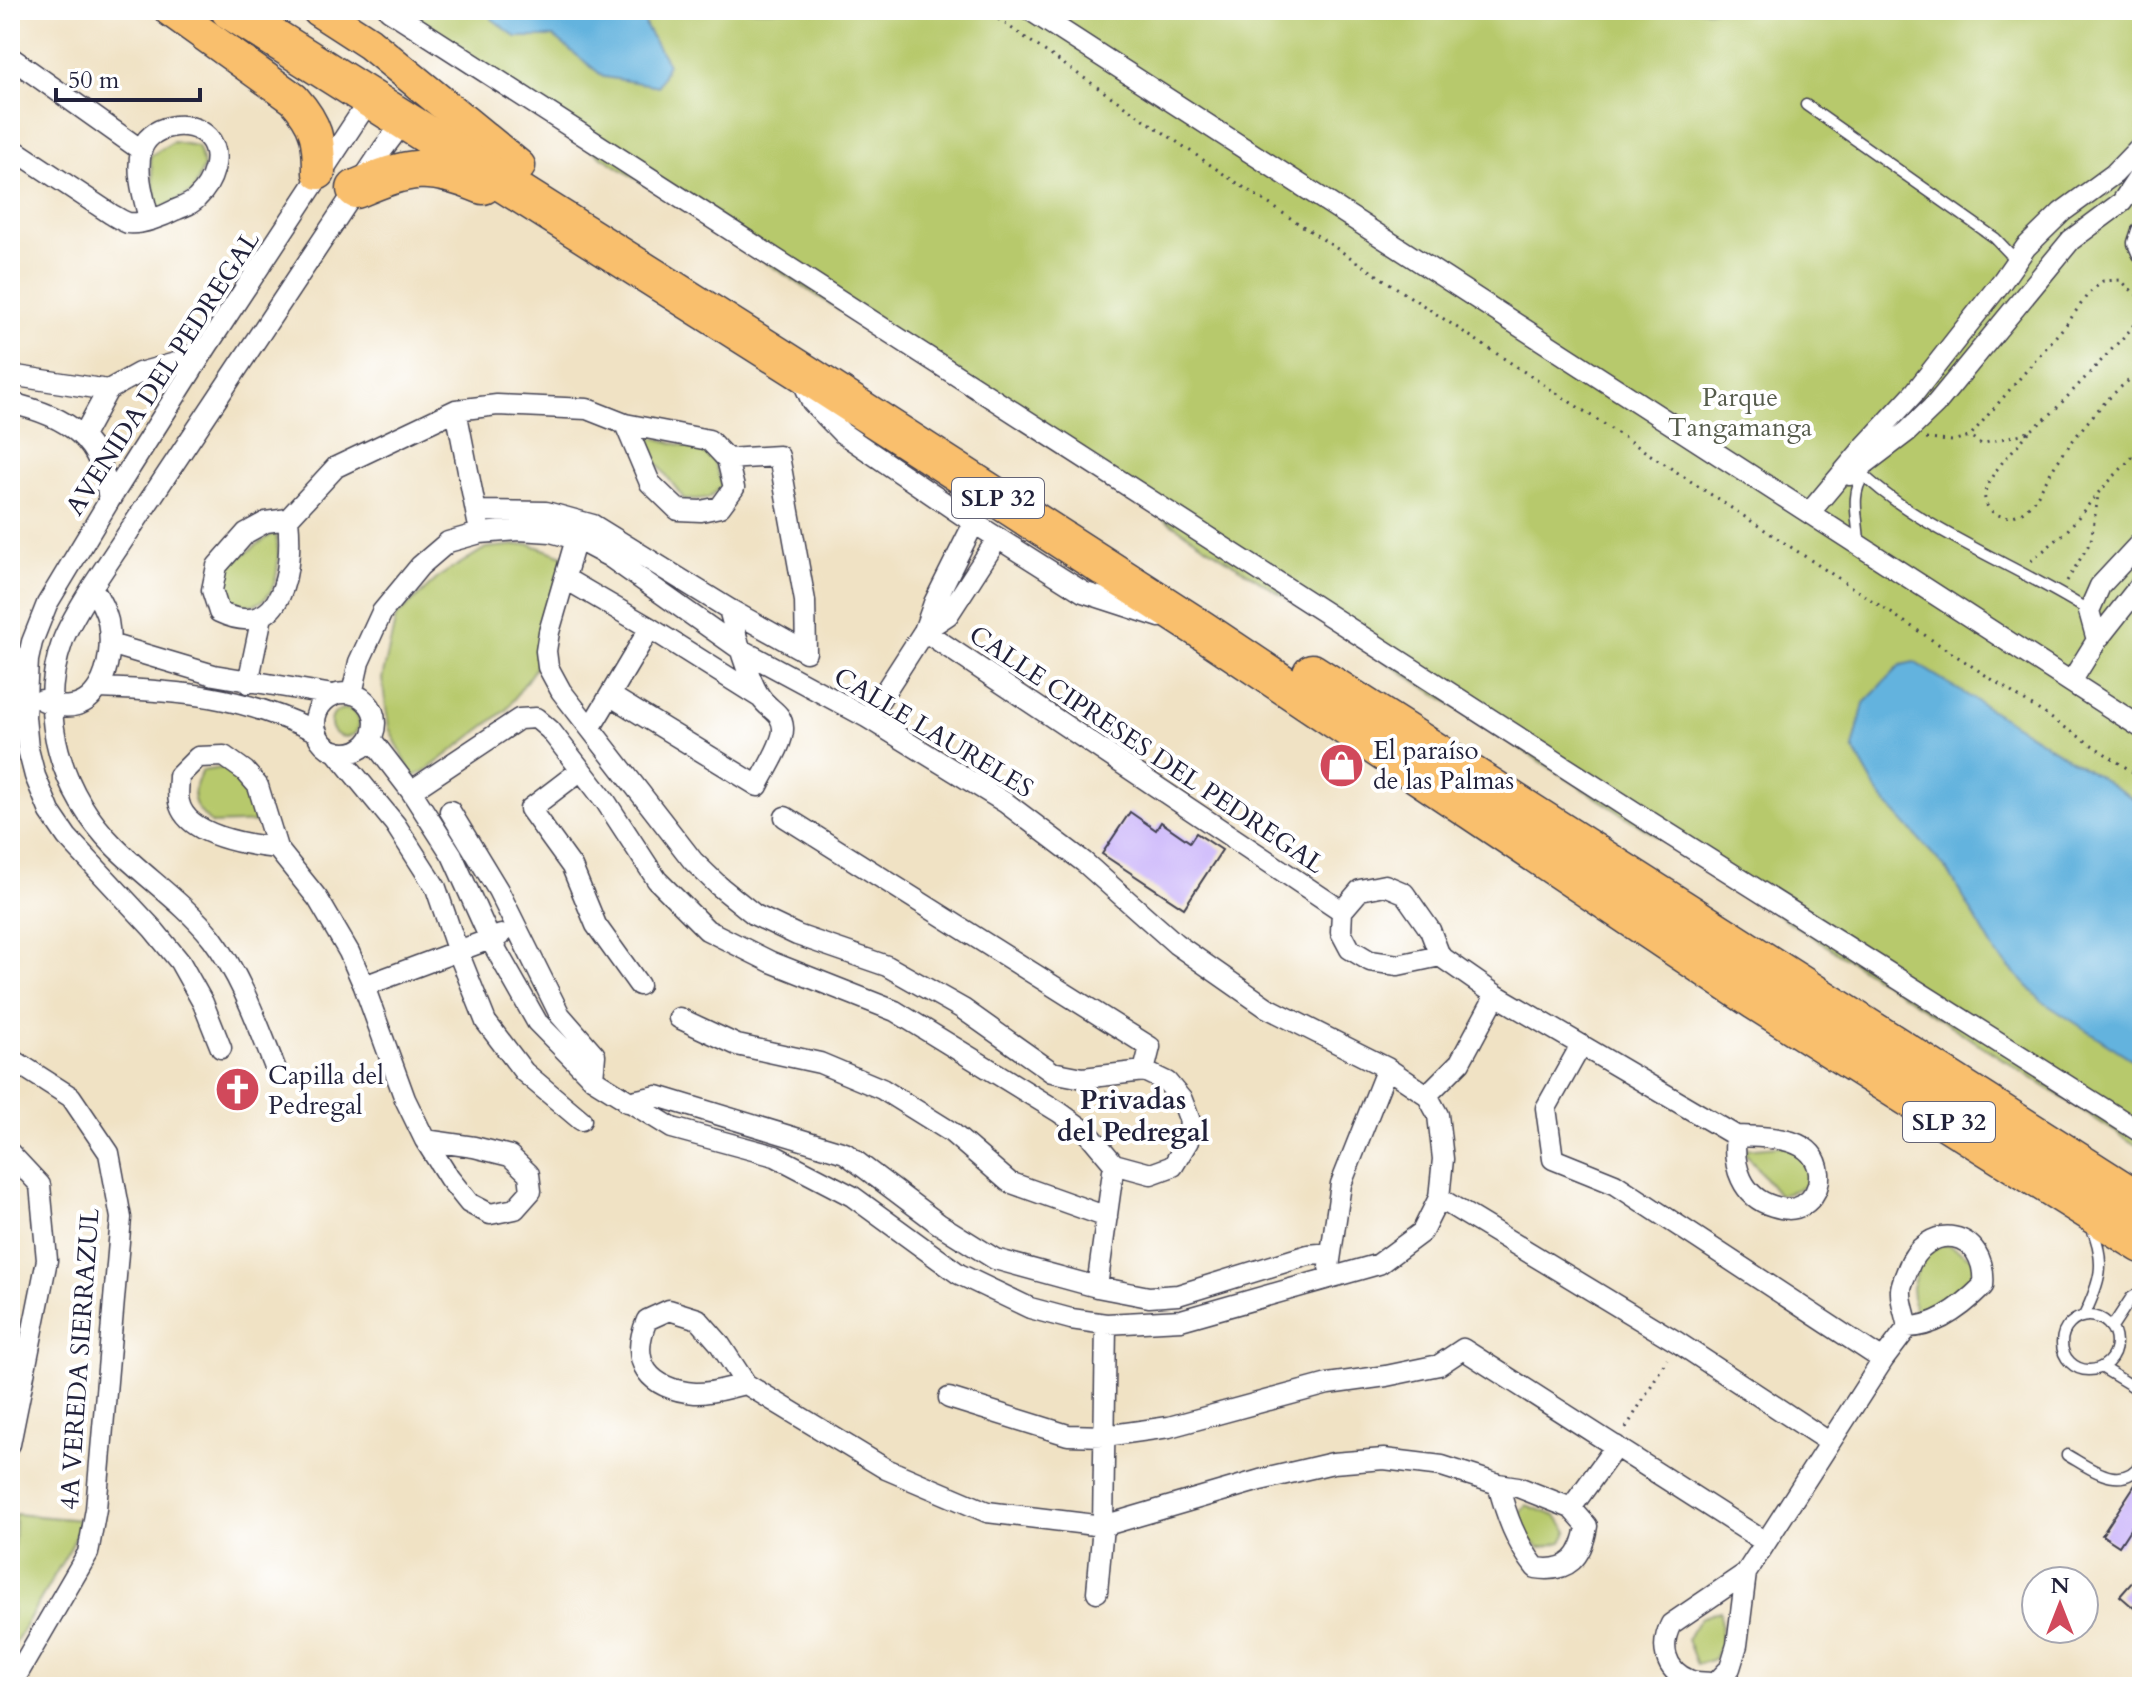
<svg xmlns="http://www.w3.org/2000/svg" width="2152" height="1697" viewBox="0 0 2152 1697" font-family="Cardo,serif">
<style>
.green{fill:#b7c96c;stroke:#6c7654;stroke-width:2}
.water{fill:#64b3de;stroke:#436a8c;stroke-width:2}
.building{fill:#c4acf9}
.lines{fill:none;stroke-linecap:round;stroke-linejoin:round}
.lane-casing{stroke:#413f50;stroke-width:13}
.street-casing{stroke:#413f50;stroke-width:23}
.primary-casing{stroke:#413f50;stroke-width:35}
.highway-casing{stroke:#413f50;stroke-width:41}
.path{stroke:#413f50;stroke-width:3;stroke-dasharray:2 6;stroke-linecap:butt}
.lane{stroke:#fff;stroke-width:10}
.street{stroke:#fff;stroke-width:20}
.primary{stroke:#f9bf6d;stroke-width:32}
.highway{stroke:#f9bf6d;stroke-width:38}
.labels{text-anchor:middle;stroke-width:8;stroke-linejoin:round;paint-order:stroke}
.shield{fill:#fff;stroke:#646476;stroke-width:2}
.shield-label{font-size:24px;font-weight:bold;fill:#22223b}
.street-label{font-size:26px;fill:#22223b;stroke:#fff}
.park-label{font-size:26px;fill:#565c4c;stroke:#fff}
.poi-label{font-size:26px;fill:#22223b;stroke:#fff;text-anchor:start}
.neighbourhood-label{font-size:28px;font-weight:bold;fill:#22223b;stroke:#fff}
</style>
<rect width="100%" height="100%" fill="#fff"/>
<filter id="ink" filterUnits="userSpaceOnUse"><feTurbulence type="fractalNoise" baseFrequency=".0125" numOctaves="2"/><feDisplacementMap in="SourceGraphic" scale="16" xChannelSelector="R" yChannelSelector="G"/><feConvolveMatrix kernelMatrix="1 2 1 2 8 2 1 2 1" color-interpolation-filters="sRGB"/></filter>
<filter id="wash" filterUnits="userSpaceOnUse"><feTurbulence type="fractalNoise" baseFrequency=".006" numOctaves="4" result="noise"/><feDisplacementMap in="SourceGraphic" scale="32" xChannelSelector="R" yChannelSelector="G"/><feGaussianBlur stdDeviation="1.8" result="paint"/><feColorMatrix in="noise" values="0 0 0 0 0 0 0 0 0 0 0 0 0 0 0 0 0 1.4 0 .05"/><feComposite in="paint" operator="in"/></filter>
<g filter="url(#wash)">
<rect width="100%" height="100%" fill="#f0e2c4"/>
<path class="green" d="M 374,10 L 2142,10 L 2142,1149 Z
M 173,142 L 197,146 L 204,166 L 193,192 L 157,211 L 150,156 Z
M 648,436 L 702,451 L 714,462 L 722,486 L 709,498 L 685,500 L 657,463 Z
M 275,532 C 281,554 281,604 248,605 C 243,605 235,602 230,600 L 219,582 L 235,561 Z
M 529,544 L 566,557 L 538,664 L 507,709 L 427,770 L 413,777 L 389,728 L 382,679 L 396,617 L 440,576 L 486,548 Z
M331 723a14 14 0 1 1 28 0a14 14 0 1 1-28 0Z
M 228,767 L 245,789 L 264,822 L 212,824 C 191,805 189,797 202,771 Z
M 1789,1145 L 1806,1161 L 1812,1177 L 1804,1187 L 1779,1195 L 1742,1149 Z
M 1941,1245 L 1949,1245 L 1976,1261 L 1973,1287 L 1915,1320 L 1912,1287 L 1922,1257 Z
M 1526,1505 L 1556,1516 L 1568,1531 L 1562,1542 L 1540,1548 L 1528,1538 L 1518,1516 Z
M 15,1514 L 81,1520 L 72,1545 L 11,1650 Z
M 1720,1611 L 1721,1645 L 1714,1659 L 1697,1665 L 1687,1639 L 1700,1618 Z"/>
<path class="water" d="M 489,10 L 642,10 L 646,27 L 668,64 L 658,86 L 604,77 L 554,37 L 516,37 L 492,19 Z
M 1914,662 L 2142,804 L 2142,1066 L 2043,1002 L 1997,955 L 1948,871 L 1880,796 L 1853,748 L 1864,703 L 1901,665 Z"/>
<g id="blocks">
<path class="building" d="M 1130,812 L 1156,830 L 1161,822 L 1190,842 L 1196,833 L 1222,850 L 1184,908 L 1102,854 Z
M 2142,1474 L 2142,1532 L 2132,1526 L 2119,1546 L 2102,1535 Z
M 2134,1580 L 2142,1586 L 2142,1615 L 2120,1596 Z"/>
</g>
</g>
<g filter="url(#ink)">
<use href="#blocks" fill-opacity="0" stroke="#413f50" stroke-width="2"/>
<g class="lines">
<defs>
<path id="lane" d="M 1806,105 L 1995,238 L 2015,259
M 1855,467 C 1916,529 2016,564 2089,611
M 1859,545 C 1859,522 1849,494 1864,476
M 2084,1316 C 2100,1282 2107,1263 2091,1226
M2062 1343a27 27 0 1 1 54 0a27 27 0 1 1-54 0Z
M 2112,1327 L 2131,1298 L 2142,1291
M 2101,1367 L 2142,1392
M 2067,1455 C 2090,1468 2122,1494 2142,1462"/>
<path id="street" d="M 389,10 L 1650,822 L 2142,1133
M 1030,10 L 2142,728
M 10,57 L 141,150
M 10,147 L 111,214 C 116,217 122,221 128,223 C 141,225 164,216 175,210 C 183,207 192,204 197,198 C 212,184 224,155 208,137 C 190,117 147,125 141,152 C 136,174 144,198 149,219
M 2142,231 L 2138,243 L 2142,252
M 10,375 L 108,390 L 139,373 L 176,363 L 206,348
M 801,377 L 812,402 L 842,433 L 974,523 L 1083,592 L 1160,617
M 10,403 C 68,416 103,439 109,501
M 456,410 L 478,522
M 83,436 L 108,390
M 727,459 L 779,456 L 805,601 L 806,652
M 1850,475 L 1908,431 L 1936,404 L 2071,240 L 2122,202 L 2142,172
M 476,511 L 546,512 L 593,525 L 729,609 L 806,652
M 1810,512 L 1866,445 L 1915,392 L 2003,280 L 2026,247 L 2062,212 L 2114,174 L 2142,145
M 288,519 C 293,566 285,643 219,612 L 212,590 L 217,566 L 246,533 L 266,522 L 288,519 L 336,467 L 456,410 L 497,405 L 587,409 L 625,424 L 709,440 L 727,459 L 734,488 L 720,507 L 701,511 L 678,510 L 650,483 L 625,424
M 566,579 L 650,628 L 761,698
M 924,631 L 1342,911
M 924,631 L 948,615 L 998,538
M 2097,640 L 2142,583
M 110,644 L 214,675 L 333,695
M 2071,682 L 2097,640 L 2089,611 L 2100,586 L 2142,541
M 248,683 L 262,616
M 99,688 C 182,691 240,695 317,732
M315 723a30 30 0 1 1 60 0a30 30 0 1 1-60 0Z
M 352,694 L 359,662 L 382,612 L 420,566 L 448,542 L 480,533 L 519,530 L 551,532 L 576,539 L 610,557 L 740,649 L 868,718 L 1006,803 L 1084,862 L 1176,944 L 1266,1007 L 1387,1068 L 1427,1095 L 1438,1115 L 1443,1159 L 1439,1198 L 1422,1232 L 1379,1264 L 1181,1320 L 1106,1324 L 1071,1319 L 1030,1308 L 959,1274 L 852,1196 L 775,1156 L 672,1128 L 593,1079 L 537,1022 L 490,939 L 452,855 L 411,791 L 371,739
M 611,696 L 758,786 C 765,771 784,743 783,728 C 782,712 769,710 761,698 C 748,681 735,632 729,609
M 42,700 C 97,727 116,664 108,621 C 105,608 99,598 92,587
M 868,718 L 924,631 L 934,603 L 974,523
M 591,727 L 650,628
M 335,751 L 395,824 L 436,888 L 458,952 L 486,1022 L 524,1072 L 581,1120
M 581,770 L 530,809 L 572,867 L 596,925 L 639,985
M 411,791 L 519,719 L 536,718 L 550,730 L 606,802 L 657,880 L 707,930 L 771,962 L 895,1011 L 1059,1112 L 1088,1133 L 1114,1164 L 1151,1174 L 1173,1166 L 1188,1141 L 1190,1121 L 1182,1100 L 1167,1082 L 1144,1071 L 1083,1078 L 1052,1072 L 963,1009 L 887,966 L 797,935 L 755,915 L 719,886 L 693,861 L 561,691 L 548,667 L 546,651 L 549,632 L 576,539 L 593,525
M 450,811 L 498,890 L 560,1015 L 595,1055 L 593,1079
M 785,817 L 1150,1047 L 1144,1071
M 277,848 C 249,845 186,836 179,802 C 177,794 179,784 179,776 L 198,757 L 224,756 L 245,771 L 258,786 L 277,848 L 318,899 L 349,952 L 364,986 L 405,1099 L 425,1140 L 449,1178 L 469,1203 L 490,1214 L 515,1209 L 531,1191 L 529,1174 L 510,1156 L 474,1147 L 425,1140
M 1440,956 L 1398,965 L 1370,961 L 1350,949 L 1341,932 L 1342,911 L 1360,890 L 1385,885 L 1404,893 L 1430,930 L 1440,956 L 1496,995 L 1736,1136 C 1766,1137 1815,1135 1819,1173 C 1820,1186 1814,1198 1803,1205 C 1793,1211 1783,1209 1773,1206 C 1742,1197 1732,1166 1736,1136
M 364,986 L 501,935
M 679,1018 L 737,1045 L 820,1063 L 882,1089 L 951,1132 L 1009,1182 L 1107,1217
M 1580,1047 L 1546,1108 L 1553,1159 L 1615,1184 L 1883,1360
M 221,1048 L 203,1003 L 180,962 L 153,929 L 67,837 L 50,812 L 35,776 L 28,749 L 25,717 L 28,660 L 32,642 L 47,604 L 109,501 L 206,348 L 370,99
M 10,1058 L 71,1097 L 109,1153 L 121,1218 L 96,1509 L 88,1553 L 10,1687
M 278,1075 C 259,1028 243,979 212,938 C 184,903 146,878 115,847 C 61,793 36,714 63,640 C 70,622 82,604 92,587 L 383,149 L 405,120
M 1427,1095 L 1460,1062 L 1496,995
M 627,1102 L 657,1096 L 845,1153 L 939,1224 L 995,1259 L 1097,1287 L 1149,1297 L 1178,1295 L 1308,1255 L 1331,1253
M 10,1153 L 40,1185 L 47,1260 L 10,1444
M 1439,1198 L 1677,1342 L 1829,1442
M 1329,1267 L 1341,1184 L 1387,1068
M 1097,1287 L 1114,1164
M 746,1384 C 730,1387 711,1394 695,1393 C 650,1389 628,1364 647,1320 L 669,1310 L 698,1319 L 719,1343 L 746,1384 L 886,1469 L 987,1512 L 1103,1526 L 1260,1480 L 1333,1463 L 1384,1459 L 1442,1466 L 1498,1484 L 1518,1487 L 1571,1508 L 1587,1526 C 1582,1557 1569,1573 1536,1568 C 1516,1543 1506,1515 1498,1484
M 949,1398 L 1068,1435 L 1105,1436 L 1169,1427 L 1328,1384 L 1386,1376 L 1439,1365 L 1463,1349 L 1765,1542
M 1571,1508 L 1616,1446
M 1746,1573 L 1737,1645 L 1730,1668 L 1715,1684 C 1707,1682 1696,1683 1689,1680 C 1664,1670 1660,1645 1671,1624 L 1746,1573 L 1883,1360 L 1908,1327 C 1906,1316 1900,1301 1901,1290 C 1901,1284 1905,1277 1907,1271 C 1926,1218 1988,1229 1983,1286 C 1964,1305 1936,1327 1908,1327
M 1097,1592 L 1103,1526 L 1106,1324"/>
<path id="primary" d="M 170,10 L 294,99 C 317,125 319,139 319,173
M 318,10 L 369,43 L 519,166"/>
<path id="highway" d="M 230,10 L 798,369 L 1202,630 L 1756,1001 L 2142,1244
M 356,189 C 410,166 428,162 483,185
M 1312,673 L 2142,1203"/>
</defs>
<use href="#lane" class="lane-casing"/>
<use href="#street" class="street-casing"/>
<use href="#primary" class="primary-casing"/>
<use href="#highway" class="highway-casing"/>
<path class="path" d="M 985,10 L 1228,177 L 2142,778
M 2029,432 C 2015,449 1996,466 1987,486 C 1976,512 2008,527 2027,508 C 2038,497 2043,485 2051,472 C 2069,443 2112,387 2142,372
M 1926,439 L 1952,441 L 1970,436 L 2069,321 L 2088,294 L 2103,281 L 2120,280 L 2138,296 L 2138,314 L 2132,328 L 2050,415 L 2029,432 L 1981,444 L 1970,436
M 2031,561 L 2066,532 L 2099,492 L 2142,447
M 2067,581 L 2091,541 L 2098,496
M 1626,1428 L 1667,1359"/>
<use href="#lane" class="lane"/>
<use href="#street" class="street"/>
<use href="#primary" class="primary"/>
<use href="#highway" class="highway"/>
</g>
</g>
<defs>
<symbol id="shop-disc" viewBox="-11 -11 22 22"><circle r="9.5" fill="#d1495b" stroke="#fff"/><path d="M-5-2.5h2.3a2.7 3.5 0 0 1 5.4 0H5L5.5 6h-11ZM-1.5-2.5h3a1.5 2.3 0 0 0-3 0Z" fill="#fff"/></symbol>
<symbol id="church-disc" viewBox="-11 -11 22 22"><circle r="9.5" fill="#d1495b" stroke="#fff"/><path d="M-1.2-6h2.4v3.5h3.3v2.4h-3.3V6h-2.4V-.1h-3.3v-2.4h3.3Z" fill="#fff"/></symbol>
</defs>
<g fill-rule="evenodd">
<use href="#shop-disc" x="1316" y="740" width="51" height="51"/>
<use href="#church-disc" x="212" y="1064" width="51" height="51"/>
</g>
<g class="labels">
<g class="shield">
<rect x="952" y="478" width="92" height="40" rx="6"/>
<rect x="1903" y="1102" width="92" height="40" rx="6"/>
</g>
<g class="shield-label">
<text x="998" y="506">SLP 32</text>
<text x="1949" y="1130">SLP 32</text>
</g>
<g class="street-label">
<text transform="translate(162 373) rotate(-57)" y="9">AVENIDA DEL PEDREGAL</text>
<text transform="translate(934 732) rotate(31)" y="9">CALLE LAURELES</text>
<text transform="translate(1147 749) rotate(34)" y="9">CALLE CIPRESES DEL PEDREGAL</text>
<text transform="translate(79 1359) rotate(-86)" y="9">4A VEREDA SIERRAZUL</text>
</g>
<g class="park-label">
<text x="1740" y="406">Parque<tspan x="1740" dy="30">Tangamanga</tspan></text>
</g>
<g class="poi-label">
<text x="1373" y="759">El paraíso<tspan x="1373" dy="30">de las Palmas</tspan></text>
<text x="268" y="1084">Capilla del<tspan x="268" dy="30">Pedregal</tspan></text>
</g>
<g class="neighbourhood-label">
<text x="1133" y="1109">Privadas<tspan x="1133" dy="32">del Pedregal</tspan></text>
</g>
</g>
<rect width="2152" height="1697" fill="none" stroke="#fff" stroke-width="40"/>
<g transform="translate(2060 1605)"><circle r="38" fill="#ffffff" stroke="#a7a7b1" stroke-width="2"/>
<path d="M0-6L14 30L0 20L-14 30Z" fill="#d1495b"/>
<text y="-12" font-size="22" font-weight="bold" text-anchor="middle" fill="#22223b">N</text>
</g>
<path d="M56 88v12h144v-12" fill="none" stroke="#22223b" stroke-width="4"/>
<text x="68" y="88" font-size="24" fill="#22223b" stroke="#ffffff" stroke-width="6" paint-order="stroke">50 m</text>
</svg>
